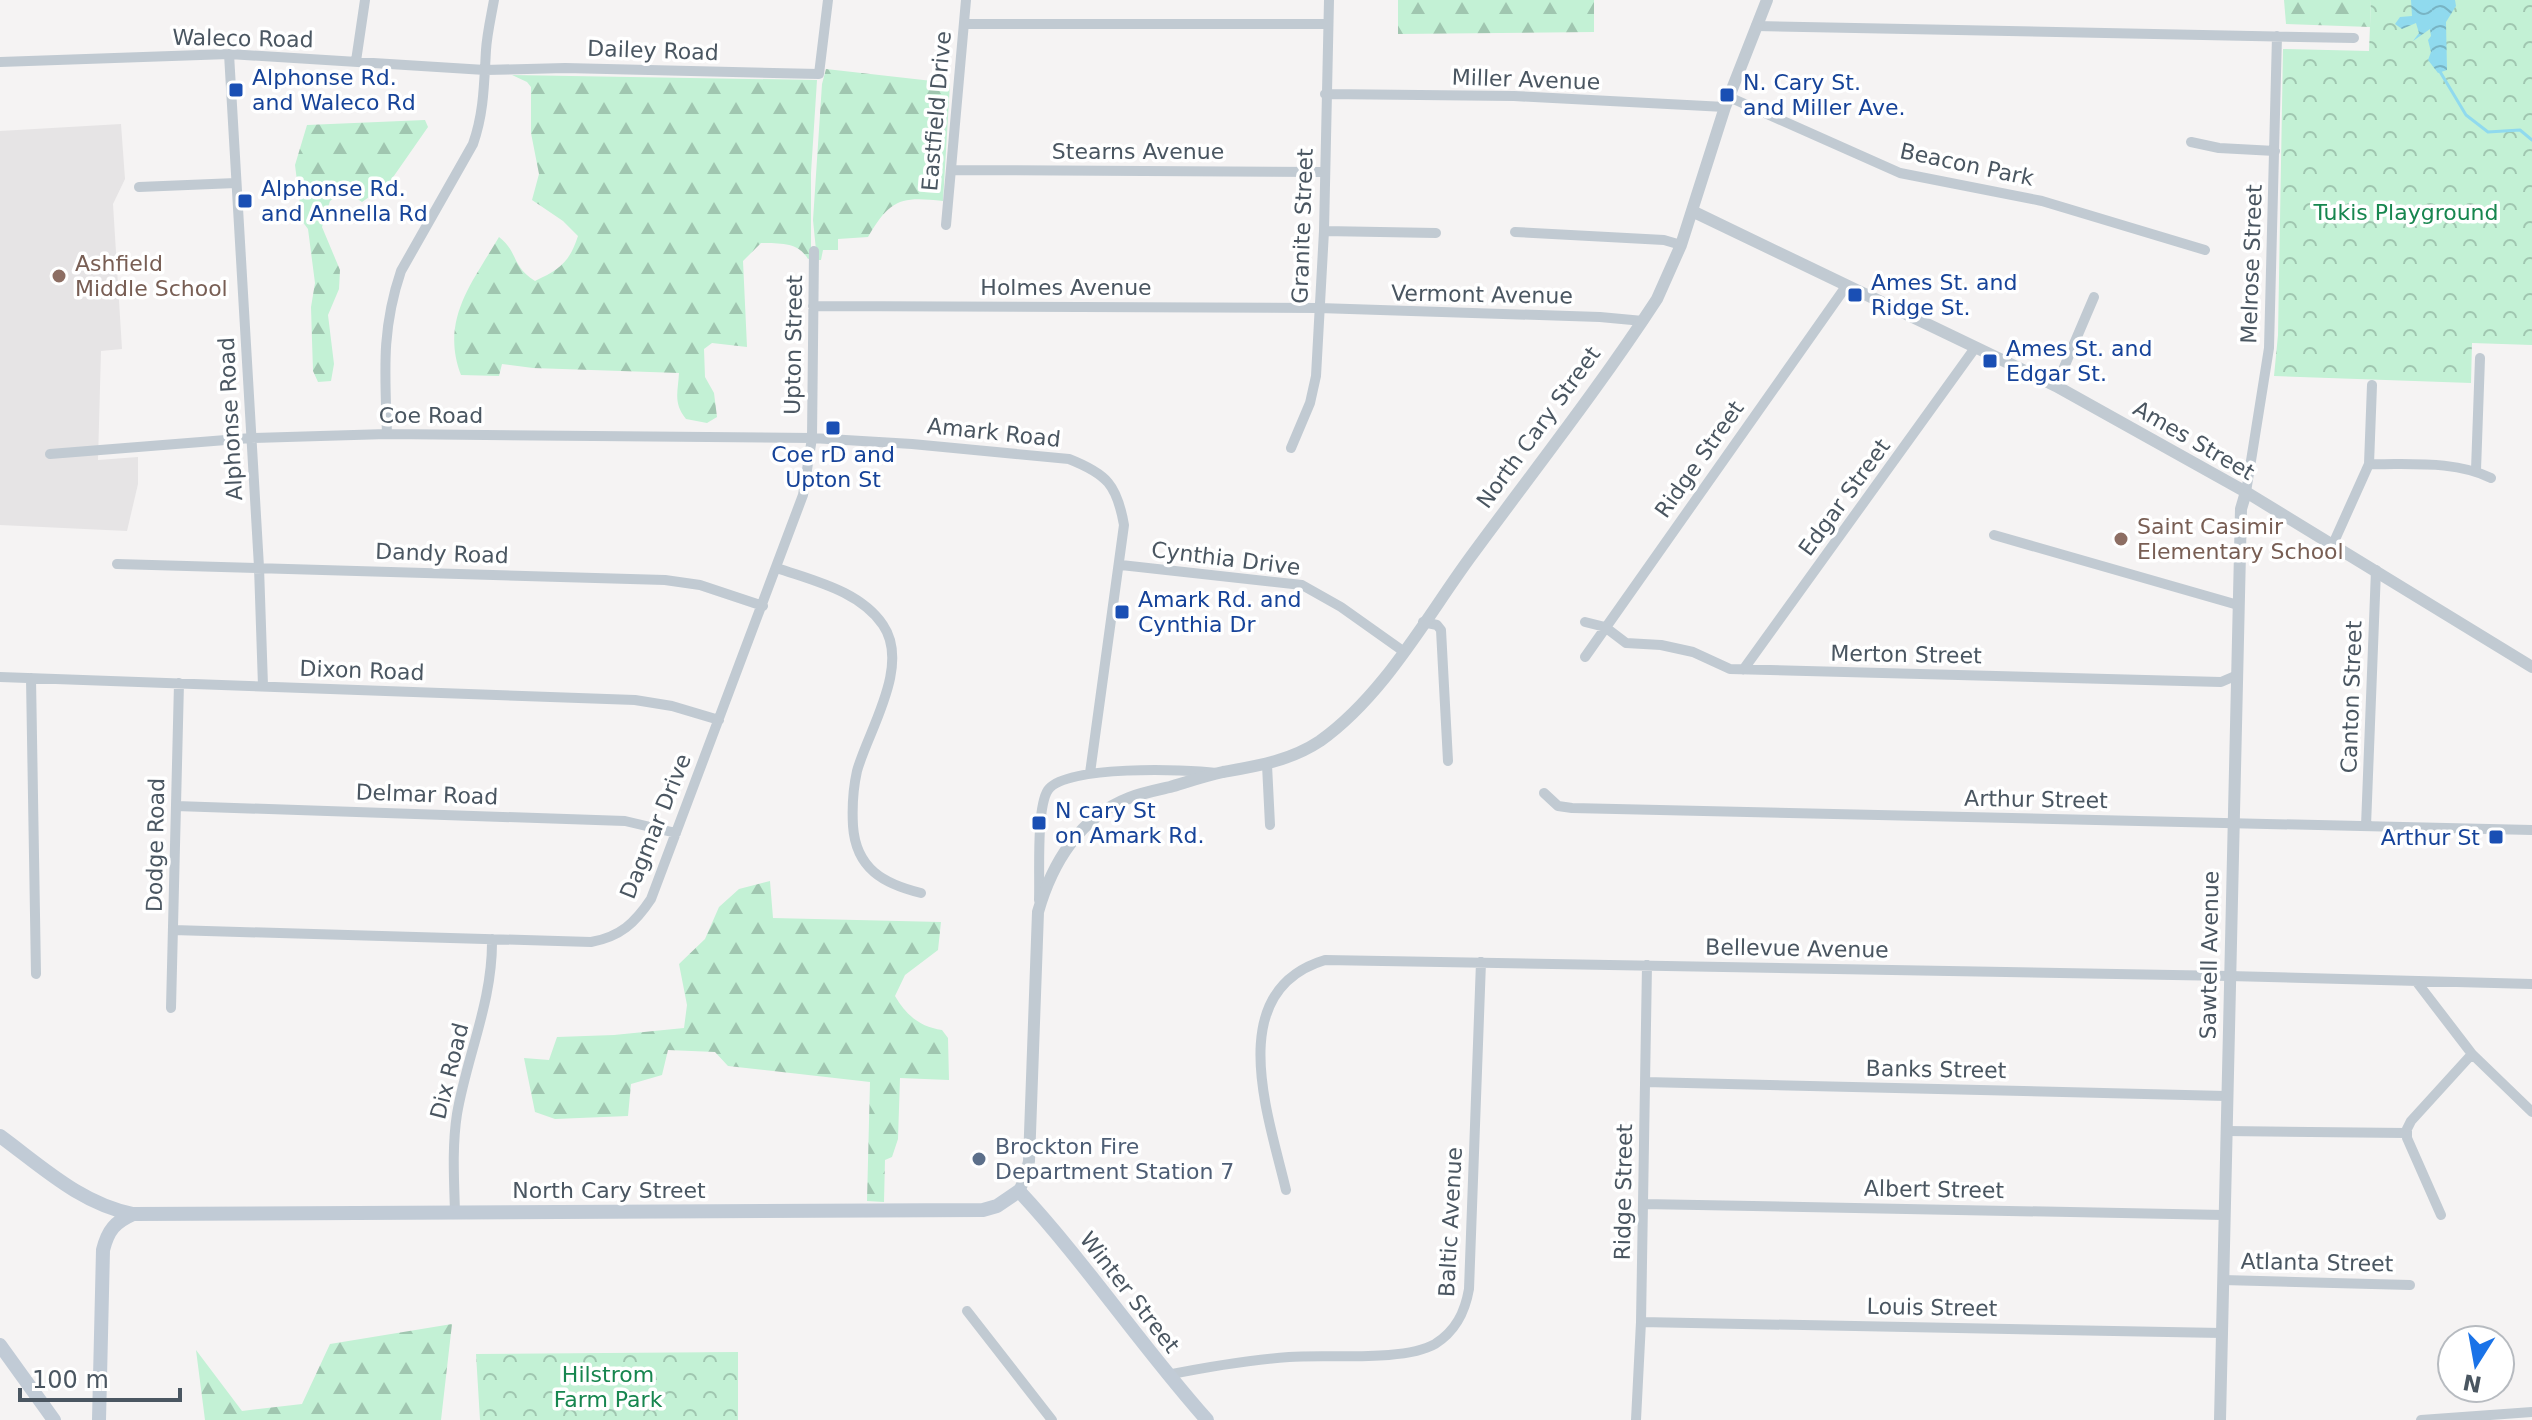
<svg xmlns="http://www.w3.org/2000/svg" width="2532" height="1420" viewBox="0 0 2532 1420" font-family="'DejaVu Sans',sans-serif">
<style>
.education{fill:#e6e4e5}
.forest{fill:url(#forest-firs)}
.park{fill:url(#park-crowns)}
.water{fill:url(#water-waves)}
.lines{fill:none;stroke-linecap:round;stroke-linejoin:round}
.stream{stroke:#90daee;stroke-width:3}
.minor{stroke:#c1cad2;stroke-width:10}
.tertiary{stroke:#c1cad2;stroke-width:12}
.secondary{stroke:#c1cbd6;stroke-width:14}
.transit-dot{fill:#1a4fb4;stroke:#fff;stroke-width:3}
.education-dot{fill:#8d6e63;stroke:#fff;stroke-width:3}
.service-dot{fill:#5c6f8a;stroke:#fff;stroke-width:3}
.labels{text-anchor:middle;stroke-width:7;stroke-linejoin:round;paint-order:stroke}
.street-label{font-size:22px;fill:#4a5661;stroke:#fff}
.transit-label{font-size:22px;fill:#164399;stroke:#fff;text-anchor:start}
.park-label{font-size:22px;fill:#17864f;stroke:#fff}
.education-label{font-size:22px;fill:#785e54;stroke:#fff;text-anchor:start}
.service-label{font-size:22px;fill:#4e5e75;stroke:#fff;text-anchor:start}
</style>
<defs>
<pattern id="forest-firs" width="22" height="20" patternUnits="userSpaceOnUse" patternTransform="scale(2)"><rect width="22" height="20" fill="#c3f1d5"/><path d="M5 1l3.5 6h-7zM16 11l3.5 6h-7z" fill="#a0c6b0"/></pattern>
<pattern id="park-crowns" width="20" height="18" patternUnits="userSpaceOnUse" patternTransform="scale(2)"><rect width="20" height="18" fill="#c3f1d5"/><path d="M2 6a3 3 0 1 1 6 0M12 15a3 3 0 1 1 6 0" fill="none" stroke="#a0c6b0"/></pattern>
<pattern id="water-waves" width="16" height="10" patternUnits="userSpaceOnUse" patternTransform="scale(2)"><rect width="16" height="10" fill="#90daee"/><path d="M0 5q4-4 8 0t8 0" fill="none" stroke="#78b4c4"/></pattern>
</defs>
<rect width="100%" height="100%" fill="#f5f3f3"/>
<path class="education" d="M 121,124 L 125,179 L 113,204 L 122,349 L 101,351 L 98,460 L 138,457 L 138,484 L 127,531 L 0,525 L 0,131 Z"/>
<path class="forest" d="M 1398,0 L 1594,0 L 1594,32 L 1398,34 Z
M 2284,0 L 2371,0 L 2370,27 L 2286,24 Z
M 826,69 L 950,83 L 943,201 C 901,196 890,199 868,237 L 838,239 L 838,250 L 823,250 L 821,260 L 817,260 L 813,220 L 822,84 Z
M 512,75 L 817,80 L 811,173 L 811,258 L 808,259 C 797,241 780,244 761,243 L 743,261 L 747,347 L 712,343 L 704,349 L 705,377 L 714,393 L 717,417 L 707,423 L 686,419 C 673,403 678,392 679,373 L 533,368 L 502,364 L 499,376 L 461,375 C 440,320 472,283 499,237 C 519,253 511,266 535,281 C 560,269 569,263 578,236 L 563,221 L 532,200 L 539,174 L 531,133 L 531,87 L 527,82 Z
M 425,120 L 428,127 L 389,183 L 362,202 L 344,190 L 330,201 L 322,227 L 340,270 L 339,289 L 328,315 L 334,364 L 331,381 L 318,382 L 313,371 L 312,340 L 311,307 L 315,283 L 308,229 L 302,221 L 295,165 L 307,125 Z
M 770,881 L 773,918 L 941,922 L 938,950 L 905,975 L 895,996 C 906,1015 920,1027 942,1030 L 948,1038 L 949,1080 L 900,1078 L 898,1139 L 892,1157 L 885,1160 L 884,1202 L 867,1201 L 870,1082 L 728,1066 L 715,1052 L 668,1050 L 662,1075 L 631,1084 L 628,1116 L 555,1119 L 535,1112 L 524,1058 L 549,1060 L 557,1037 L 614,1035 L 684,1028 L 687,1005 L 679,964 L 705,939 L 719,907 L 739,889 Z
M 452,1324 L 441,1420 L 205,1420 L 196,1350 L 242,1411 L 302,1404 L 330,1344 Z"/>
<path class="park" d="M 2371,0 L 2532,0 L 2532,345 L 2472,343 L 2471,383 L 2274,376 L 2278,335 L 2283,49 L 2369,51 Z
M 738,1352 L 738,1420 L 480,1420 L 476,1354 Z"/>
<path class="water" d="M 2411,0 L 2455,0 L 2456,6 L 2446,22 L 2447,70 L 2438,73 L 2428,60 L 2431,52 L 2428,40 L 2431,36 L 2430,29 L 2413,41 L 2419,33 L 2416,23 L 2402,29 L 2395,24 L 2400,17 L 2412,16 Z"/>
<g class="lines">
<path class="stream" d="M 2439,70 L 2466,115 L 2488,132 L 2520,130 L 2532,140"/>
<path class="minor" d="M 964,24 L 1328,24
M 1756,26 L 2354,38
M 229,54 L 259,567 L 263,686
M 356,61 L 365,0
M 0,62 L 229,54 L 485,70 L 565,68 L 819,74 L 828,0
M 1325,94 L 1514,96 L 1725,107
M 1729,97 L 1900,173 L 2042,201 L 2205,250
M 2191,142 L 2219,148 L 2275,151
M 952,170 L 1323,172
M 139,187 L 236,183
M 946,225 L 966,0
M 1324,231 L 1436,233
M 1515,232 L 1664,240 L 1681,245
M 813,306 L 1319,308 L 1600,317 L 1643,321
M 2056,386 L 2094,297
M 387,434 C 385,373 381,330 401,271 L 473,144 C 484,113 484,84 486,50 C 487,34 491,17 494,0
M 1291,448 L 1310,403 L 1316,376 L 1324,231 L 1329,0
M 50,454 L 251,438 L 387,434 L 812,438 L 912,444 L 1069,459 C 1107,474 1117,485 1124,525 L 1090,773
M 2369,464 C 2409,465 2454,460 2491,478
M 2476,470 L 2480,358
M 2246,492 L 2269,348 L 2277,36
M 1994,535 L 2238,605
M 2333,544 L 2369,464 L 2372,385
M 117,564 L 665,580 L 700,585 L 763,606
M 1121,565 L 1302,585 L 1341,607 L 1403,651
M 777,568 C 814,581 860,591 883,625 C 911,666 868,731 857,771 C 853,789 852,808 853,826 C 856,869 884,884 921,893
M 1423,622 L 1437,625 L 1441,630 L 1448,761
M 1585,622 L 1605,627 L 1626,643 L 1661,645 L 1693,652 L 1730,669 L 2221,682 L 2235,676
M 1585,657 L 1847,285
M 1743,670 L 1975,348
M 0,677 L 635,700 L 672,706 L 719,720
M 31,678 L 36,974
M 1267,765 L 1270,825
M 1544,793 L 1558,806 L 1572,808 L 2532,830
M 176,806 L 625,821 L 676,833
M 2366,826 L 2376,570
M 1039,900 C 1040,876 1036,808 1048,790 C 1065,765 1186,769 1216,773
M 173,930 L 591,942 C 620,937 635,923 651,899 L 803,495 L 812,438 L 814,251
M 2416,981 L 2472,1054 L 2532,1112
M 171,1008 L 179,683
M 1645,1082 L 2226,1096
M 2226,1131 L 2406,1133
M 1286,1190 C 1269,1117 1222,991 1325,960 L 2229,976 L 2532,984
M 1643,1204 L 2224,1215
M 455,1212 C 454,1179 452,1146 457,1114 C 467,1055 493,1001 492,939
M 2441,1215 L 2407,1138 L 2407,1129 L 2411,1121 L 2472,1054
M 2223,1280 L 2410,1285
M 967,1311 L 1052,1420
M 1641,1322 L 2222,1333
M 1167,1375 C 1207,1367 1248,1360 1289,1357 C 1327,1354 1404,1362 1435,1344 C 1456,1331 1465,1312 1469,1289 L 1481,962
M 1636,1420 L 1641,1322 L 1647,965
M 2421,1420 L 2532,1412"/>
<path class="tertiary" d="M 1692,211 L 2056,386 L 2246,492 L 2532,667
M 1019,1191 L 1025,1178 L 1029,1161 L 1038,912 C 1052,863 1080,817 1129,798 C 1142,793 1157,790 1170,787 C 1187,782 1205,776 1223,772 C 1257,766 1290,761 1320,741 C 1383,696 1424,621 1469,559 C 1532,473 1599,388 1657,299 L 1681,245 L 1725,107 L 1767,0
M 2220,1420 L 2241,509 L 2246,492"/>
<path class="secondary" d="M 0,1136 C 41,1166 81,1204 133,1214
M 0,1345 L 54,1420
M 99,1420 L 103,1250 C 108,1230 115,1222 133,1214 L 983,1210 L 997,1206 L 1019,1191 C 1086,1263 1141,1346 1207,1420"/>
</g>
<g class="transit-dot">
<rect x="228" y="82" width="16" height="16" rx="4"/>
<rect x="1719" y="87" width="16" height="16" rx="4"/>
<rect x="237" y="193" width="16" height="16" rx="4"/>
<rect x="1847" y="287" width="16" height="16" rx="4"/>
<rect x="1982" y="353" width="16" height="16" rx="4"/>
<rect x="825" y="420" width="16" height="16" rx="4"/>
<rect x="1114" y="604" width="16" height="16" rx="4"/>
<rect x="1031" y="815" width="16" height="16" rx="4"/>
<rect x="2488" y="829" width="16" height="16" rx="4"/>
</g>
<g class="education-dot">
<circle cx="59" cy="276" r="8"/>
<circle cx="2121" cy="539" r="8"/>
</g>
<circle class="service-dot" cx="979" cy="1159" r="8"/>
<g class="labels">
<g class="street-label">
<text transform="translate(243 38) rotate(1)" y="8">Waleco Road</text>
<text transform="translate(653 50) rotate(2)" y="8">Dailey Road</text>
<text transform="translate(1526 79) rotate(2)" y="8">Miller Avenue</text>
<text transform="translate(936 111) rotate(-85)" y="8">Eastfield Drive</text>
<text x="1138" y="159">Stearns Avenue</text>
<text transform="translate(1967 164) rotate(12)" y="8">Beacon Park</text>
<text transform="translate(1302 226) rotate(-88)" y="8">Granite Street</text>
<text transform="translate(2251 264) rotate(-88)" y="8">Melrose Street</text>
<text x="1066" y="295">Holmes Avenue</text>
<text transform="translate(1482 294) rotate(1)" y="8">Vermont Avenue</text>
<text transform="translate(793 345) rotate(-89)" y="8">Upton Street</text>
<text x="431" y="423">Coe Road</text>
<text transform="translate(230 419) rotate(-93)" y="8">Alphonse Road</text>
<text transform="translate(1538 427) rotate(-54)" y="8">North Cary Street</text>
<text transform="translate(994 432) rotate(6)" y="8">Amark Road</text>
<text transform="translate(2194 440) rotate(30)" y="8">Ames Street</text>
<text transform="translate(1699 459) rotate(-55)" y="8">Ridge Street</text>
<text transform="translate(1844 497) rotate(-54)" y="8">Edgar Street</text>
<text transform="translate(442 553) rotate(2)" y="8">Dandy Road</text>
<text transform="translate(1226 558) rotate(7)" y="8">Cynthia Drive</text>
<text transform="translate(1906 654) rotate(1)" y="8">Merton Street</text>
<text transform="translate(362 670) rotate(2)" y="8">Dixon Road</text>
<text transform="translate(2351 697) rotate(-88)" y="8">Canton Street</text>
<text transform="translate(427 794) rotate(2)" y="8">Delmar Road</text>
<text transform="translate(2036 799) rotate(1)" y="8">Arthur Street</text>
<text transform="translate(655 826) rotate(-68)" y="8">Dagmar Drive</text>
<text transform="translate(155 845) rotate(-89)" y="8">Dodge Road</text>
<text transform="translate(1797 948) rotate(1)" y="8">Bellevue Avenue</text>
<text transform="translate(2209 955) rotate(-89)" y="8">Sawtell Avenue</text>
<text transform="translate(1936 1069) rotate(1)" y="8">Banks Street</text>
<text transform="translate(449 1071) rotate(-76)" y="8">Dix Road</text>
<text transform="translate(1934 1189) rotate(1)" y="8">Albert Street</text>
<text x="609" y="1198">North Cary Street</text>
<text transform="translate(1623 1192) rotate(-89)" y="8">Ridge Street</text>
<text transform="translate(1450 1222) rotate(-87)" y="8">Baltic Avenue</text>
<text transform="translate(2317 1262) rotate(1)" y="8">Atlanta Street</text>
<text transform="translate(1130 1292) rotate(52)" y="8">Winter Street</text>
<text transform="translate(1932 1307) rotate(1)" y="8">Louis Street</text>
</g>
<g class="transit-label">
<text x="252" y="85">Alphonse Rd.<tspan x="252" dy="25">and Waleco Rd</tspan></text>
<text x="1743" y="90">N. Cary St.<tspan x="1743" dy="25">and Miller Ave.</tspan></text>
<text x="261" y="196">Alphonse Rd.<tspan x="261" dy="25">and Annella Rd</tspan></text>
<text x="1871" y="290">Ames St. and<tspan x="1871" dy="25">Ridge St.</tspan></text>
<text x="2006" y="356">Ames St. and<tspan x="2006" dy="25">Edgar St.</tspan></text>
<text x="833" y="462" text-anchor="middle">Coe rD and<tspan x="833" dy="25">Upton St</tspan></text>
<text x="1138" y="607">Amark Rd. and<tspan x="1138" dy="25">Cynthia Dr</tspan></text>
<text x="1055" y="818">N cary St<tspan x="1055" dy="25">on Amark Rd.</tspan></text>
<text x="2480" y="845" text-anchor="end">Arthur St</text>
</g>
<g class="park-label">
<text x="2406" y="220">Tukis Playground</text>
<text x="608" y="1382">Hilstrom<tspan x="608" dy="25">Farm Park</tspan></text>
</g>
<g class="education-label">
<text x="75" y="271">Ashfield<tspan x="75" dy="25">Middle School</tspan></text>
<text x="2137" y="534">Saint Casimir<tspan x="2137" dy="25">Elementary School</tspan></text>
</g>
<g class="service-label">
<text x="995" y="1154">Brockton Fire<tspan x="995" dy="25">Department Station 7</tspan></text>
</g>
</g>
<g transform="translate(2476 1364) rotate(191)"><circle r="38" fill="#ffffff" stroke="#b7bbc0" stroke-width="2"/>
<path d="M0-6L14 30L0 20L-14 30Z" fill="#1a73e8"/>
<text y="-12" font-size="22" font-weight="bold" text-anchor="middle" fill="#4a5661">N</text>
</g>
<path d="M20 1388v12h160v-12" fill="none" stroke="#4a5661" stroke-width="4"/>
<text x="32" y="1388" font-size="24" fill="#4a5661" stroke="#ffffff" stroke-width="6" paint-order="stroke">100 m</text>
</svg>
